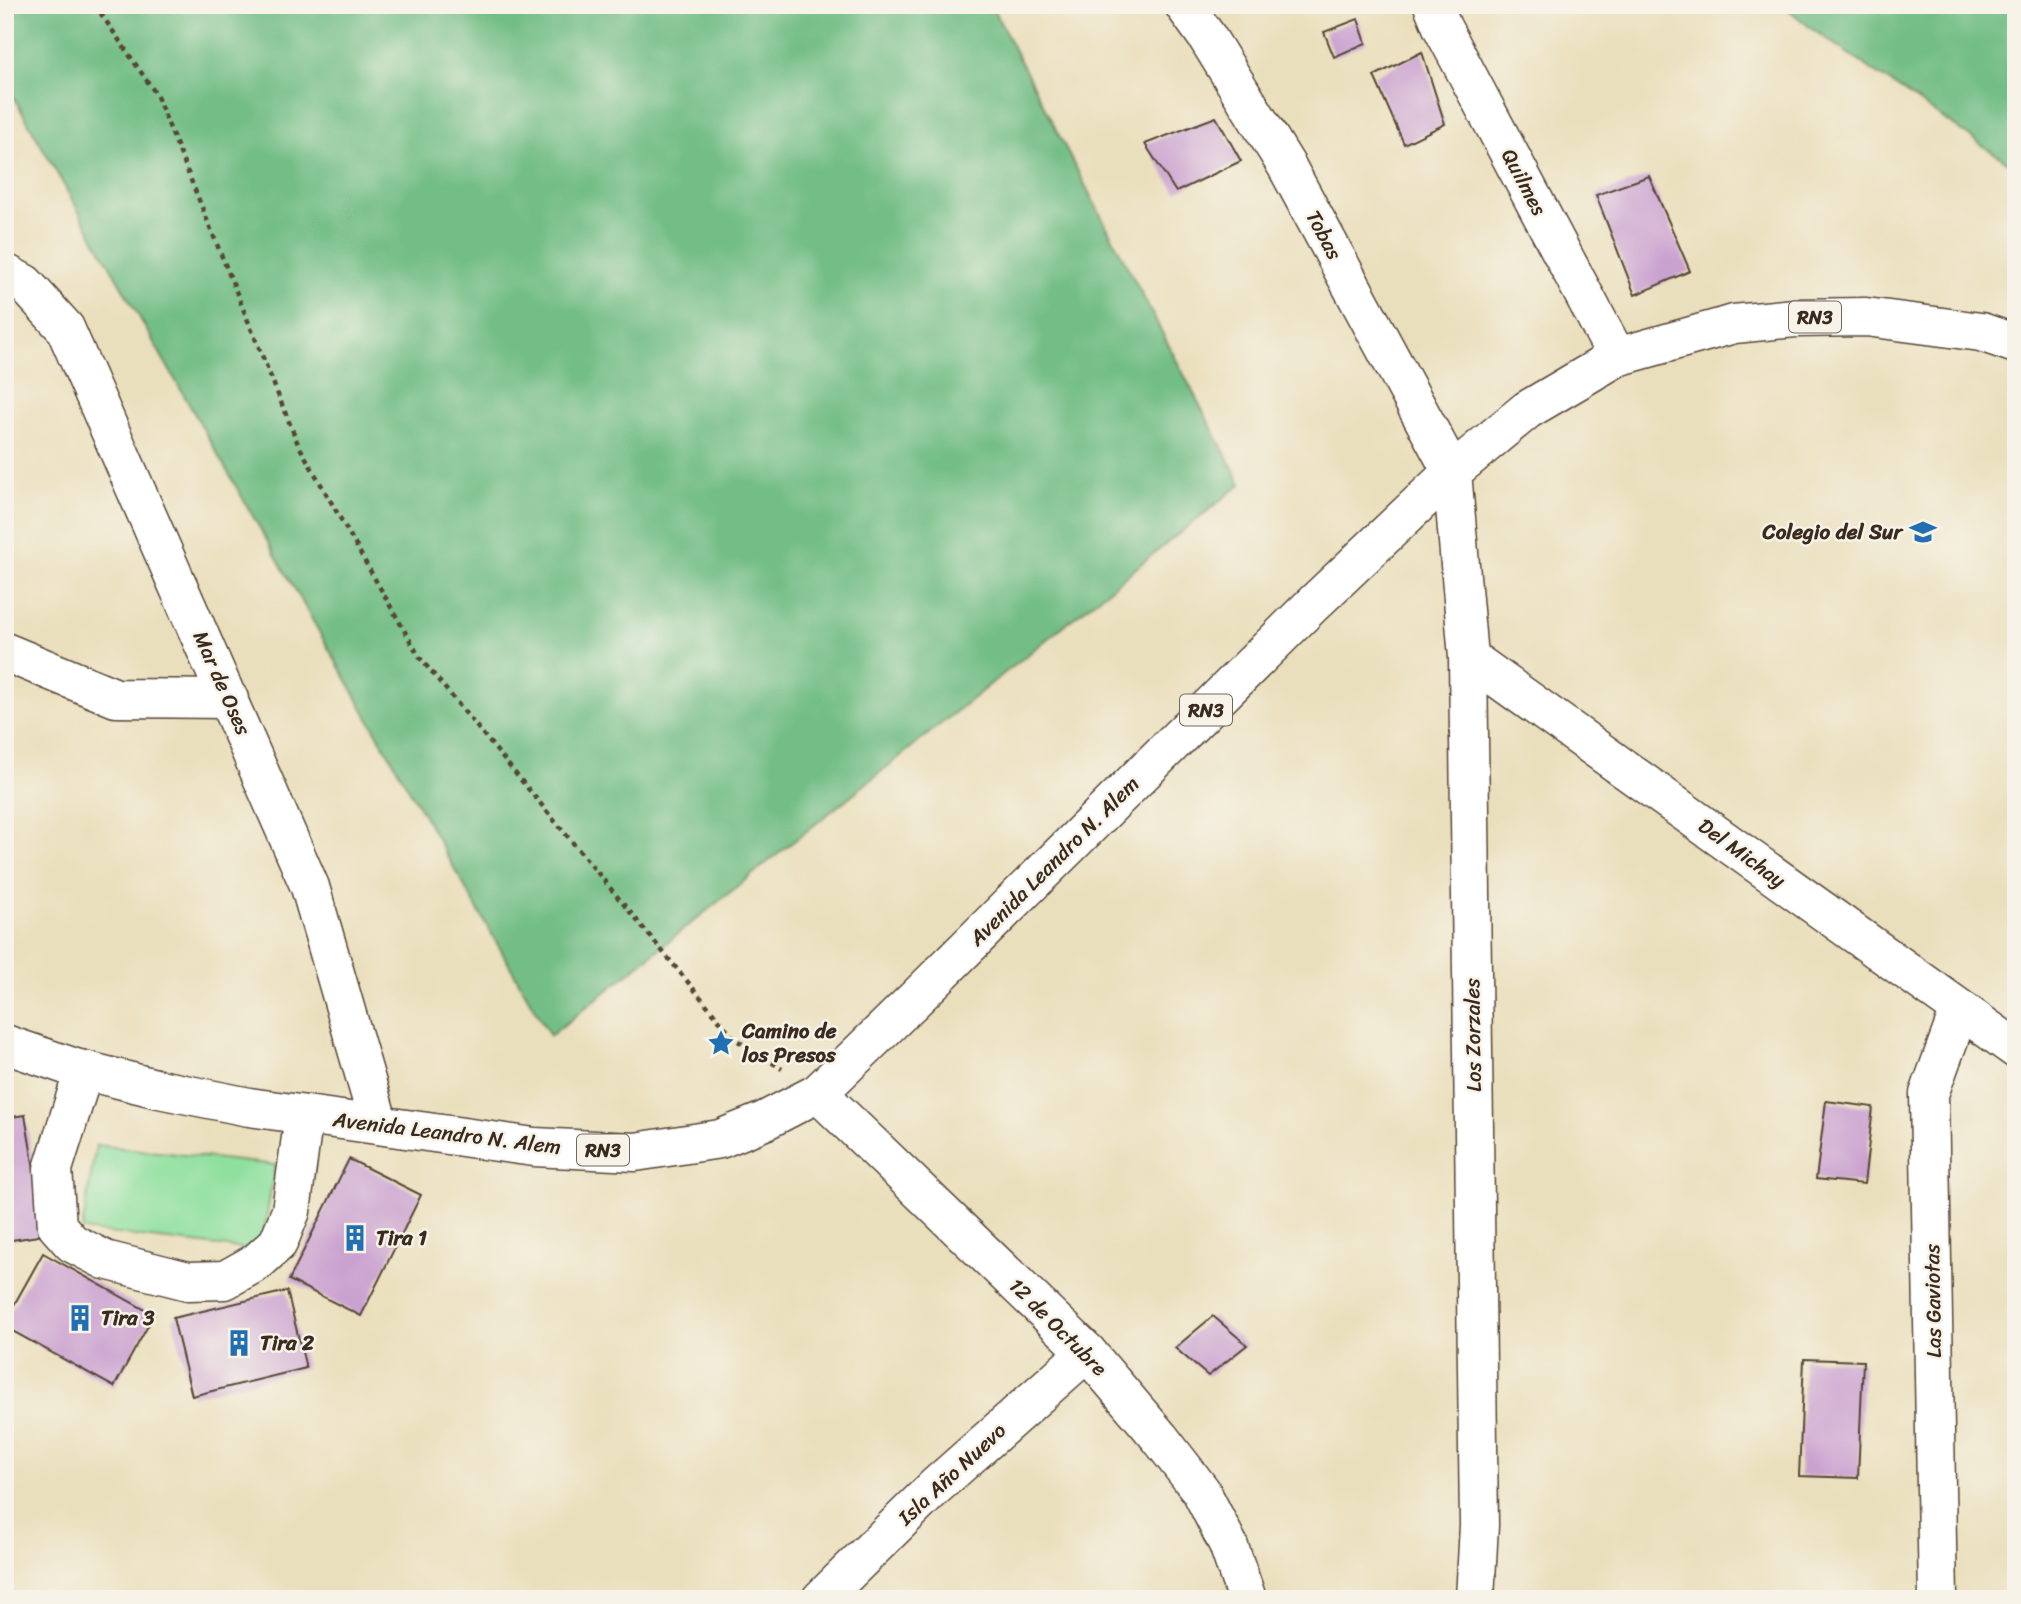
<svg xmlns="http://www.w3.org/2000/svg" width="2021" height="1604" viewBox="0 0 2021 1604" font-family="Sriracha,sans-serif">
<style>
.green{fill:#8fe09f;stroke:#65855e;stroke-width:2}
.forest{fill:#73be86;stroke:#577452;stroke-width:2}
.building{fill:#caa2d0}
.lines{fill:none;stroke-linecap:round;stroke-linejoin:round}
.minor-casing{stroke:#554536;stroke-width:41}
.major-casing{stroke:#554536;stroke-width:41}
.highway-casing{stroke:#554536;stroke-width:41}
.path{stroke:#554536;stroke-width:4.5;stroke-dasharray:5 5;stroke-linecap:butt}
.minor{stroke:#fff;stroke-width:38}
.major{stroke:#fff;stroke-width:38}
.highway{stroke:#fff;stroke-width:38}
.labels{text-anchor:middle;stroke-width:5;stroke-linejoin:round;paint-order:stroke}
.shield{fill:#f7f3e8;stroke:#73665b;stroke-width:2}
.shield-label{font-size:19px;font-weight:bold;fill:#3b2a1e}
.street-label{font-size:21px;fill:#3b2a1e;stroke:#f7f3e8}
.poi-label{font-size:21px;font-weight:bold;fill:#3b2a1e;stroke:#f7f3e8;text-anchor:start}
</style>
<rect width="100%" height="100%" fill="#f7f3e8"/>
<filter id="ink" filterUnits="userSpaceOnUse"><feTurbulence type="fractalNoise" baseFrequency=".0143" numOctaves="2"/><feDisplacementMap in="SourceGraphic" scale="14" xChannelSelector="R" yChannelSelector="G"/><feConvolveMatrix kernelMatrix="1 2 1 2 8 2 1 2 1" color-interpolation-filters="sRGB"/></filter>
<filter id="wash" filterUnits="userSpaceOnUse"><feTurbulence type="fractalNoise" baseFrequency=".00686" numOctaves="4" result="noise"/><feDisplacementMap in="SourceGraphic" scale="28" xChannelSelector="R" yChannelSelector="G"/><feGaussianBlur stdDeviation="1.57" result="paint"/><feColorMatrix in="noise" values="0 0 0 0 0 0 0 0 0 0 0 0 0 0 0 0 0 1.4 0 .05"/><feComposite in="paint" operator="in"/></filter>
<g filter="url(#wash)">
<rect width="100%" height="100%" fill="#eadfbc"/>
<path class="green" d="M 96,1145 L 275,1165 L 261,1251 L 82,1230 Z"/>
<path class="forest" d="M 5,5 L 991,5 L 1241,484 L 550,1036 L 5,82 Z
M 1783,5 L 2016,5 L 2016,168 L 1812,29 Z"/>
<g id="blocks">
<path class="building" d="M 1358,19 L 1366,43 L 1334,57 L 1324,32 Z
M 1422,52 L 1445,124 L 1404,144 L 1374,76 Z
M 1216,117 L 1241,161 L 1176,192 L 1145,144 Z
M 1649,176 L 1690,271 L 1635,295 L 1596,195 Z
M 1826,1101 L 1873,1107 L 1864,1184 L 1816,1179 Z
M 25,1115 L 45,1235 L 5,1241 L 5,1118 Z
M 349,1159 L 421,1195 L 361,1316 L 289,1280 Z
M 43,1253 L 154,1315 L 114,1387 L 5,1327 L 5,1321 Z
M 287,1291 L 306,1368 L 192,1396 L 173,1318 Z
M 1213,1316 L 1247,1345 L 1208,1376 L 1175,1348 Z
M 1804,1359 L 1863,1361 L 1858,1478 L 1799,1476 Z"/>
</g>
</g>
<g filter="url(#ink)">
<use href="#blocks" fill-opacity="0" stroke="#554536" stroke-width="2"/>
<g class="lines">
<defs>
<path id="minor" d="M 1184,5 L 1207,37 L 1286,165 L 1452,472 L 1468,657 L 1479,1525 L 1475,1599
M 1433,5 L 1442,27 L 1617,357
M 5,273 L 25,284 L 65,328 L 310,887 L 379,1125
M 5,652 L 116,698 L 229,699
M 1468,657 L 2016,1049
M 84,1070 L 53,1169 L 57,1226 L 72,1243 L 105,1260 L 188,1281 L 225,1280 L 257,1262 L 278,1243 L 291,1211 L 304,1115
M 821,1599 L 936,1486 L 1087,1352
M 1938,1599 L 1929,1094 L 1960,1009"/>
<path id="major" d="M 818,1093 L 1087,1352 L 1160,1438 L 1201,1491 L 1228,1544 L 1247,1599"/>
<path id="highway" d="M 5,1044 L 75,1068 L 159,1089 L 249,1107 L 534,1147 L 635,1152 L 720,1139 L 764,1121 L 818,1093 L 916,998 L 1312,605 L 1452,472 L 1527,410 L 1617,357 L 1734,324 L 1795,318 L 1866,317 L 1981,332 L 2016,344"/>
</defs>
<use href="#minor" class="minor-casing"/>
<use href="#major" class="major-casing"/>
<use href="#highway" class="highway-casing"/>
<path class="path" d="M 95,5 L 156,94 L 298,444 L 420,658 L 735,1039 L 782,1069"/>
<use href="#minor" class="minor"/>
<use href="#major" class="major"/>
<use href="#highway" class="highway"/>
</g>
</g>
<defs>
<symbol id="school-bare" viewBox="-9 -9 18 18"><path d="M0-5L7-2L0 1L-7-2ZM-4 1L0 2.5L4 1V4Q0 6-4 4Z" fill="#1f6fb2" stroke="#f7f3e8" stroke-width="2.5" paint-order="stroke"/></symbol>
<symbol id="sight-bare" viewBox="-9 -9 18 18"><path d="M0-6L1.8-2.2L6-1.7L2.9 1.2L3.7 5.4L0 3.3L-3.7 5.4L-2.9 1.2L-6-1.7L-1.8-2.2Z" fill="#1f6fb2" stroke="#f7f3e8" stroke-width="2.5" paint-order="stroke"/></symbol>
<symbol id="building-bare" viewBox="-9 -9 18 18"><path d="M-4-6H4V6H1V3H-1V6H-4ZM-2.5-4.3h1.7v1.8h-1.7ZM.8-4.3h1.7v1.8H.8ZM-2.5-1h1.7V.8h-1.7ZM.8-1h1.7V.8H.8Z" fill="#1f6fb2" stroke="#f7f3e8" stroke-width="2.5" paint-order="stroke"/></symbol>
</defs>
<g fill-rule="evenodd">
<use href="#school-bare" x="1904" y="513" width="38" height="38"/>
<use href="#sight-bare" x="702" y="1024" width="38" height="38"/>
<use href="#building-bare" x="336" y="1219" width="38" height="38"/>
<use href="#building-bare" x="61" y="1299" width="38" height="38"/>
<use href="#building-bare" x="220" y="1324" width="38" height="38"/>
</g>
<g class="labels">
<g class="shield">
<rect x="1789" y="301.5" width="52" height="31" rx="5"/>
<rect x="1180" y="694.5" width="52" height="31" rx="5"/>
<rect x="577" y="1134.5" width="52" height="31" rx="5"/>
</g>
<g class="shield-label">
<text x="1815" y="324">RN3</text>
<text x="1206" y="717">RN3</text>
<text x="603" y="1157">RN3</text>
</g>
<g class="street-label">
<text transform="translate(1524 182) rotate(62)" y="7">Quilmes</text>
<text transform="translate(1324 235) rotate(62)" y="7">Tobas</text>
<text transform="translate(222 683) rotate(66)" y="7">Mar de Oses</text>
<text transform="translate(1742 853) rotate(36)" y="7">Del Michay</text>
<text transform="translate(1054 861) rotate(-45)" y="7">Avenida Leandro N. Alem</text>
<text transform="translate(1473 1035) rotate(-91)" y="7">Los Zorzales</text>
<text transform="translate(447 1133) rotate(7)" y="7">Avenida Leandro N. Alem</text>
<text transform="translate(1933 1301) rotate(-91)" y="7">Las Gaviotas</text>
<text transform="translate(1058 1327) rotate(45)" y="7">12 de Octubre</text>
<text transform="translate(952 1474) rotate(-43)" y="7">Isla Año Nuevo</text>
</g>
<g class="poi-label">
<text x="1902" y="539" text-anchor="end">Colegio del Sur</text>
<text x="742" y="1038">Camino de<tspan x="742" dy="24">los Presos</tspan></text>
<text x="376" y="1245">Tira 1</text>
<text x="101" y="1325">Tira 3</text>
<text x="260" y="1350">Tira 2</text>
</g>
</g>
<rect width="2021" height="1604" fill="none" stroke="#f7f3e8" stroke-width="28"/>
</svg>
